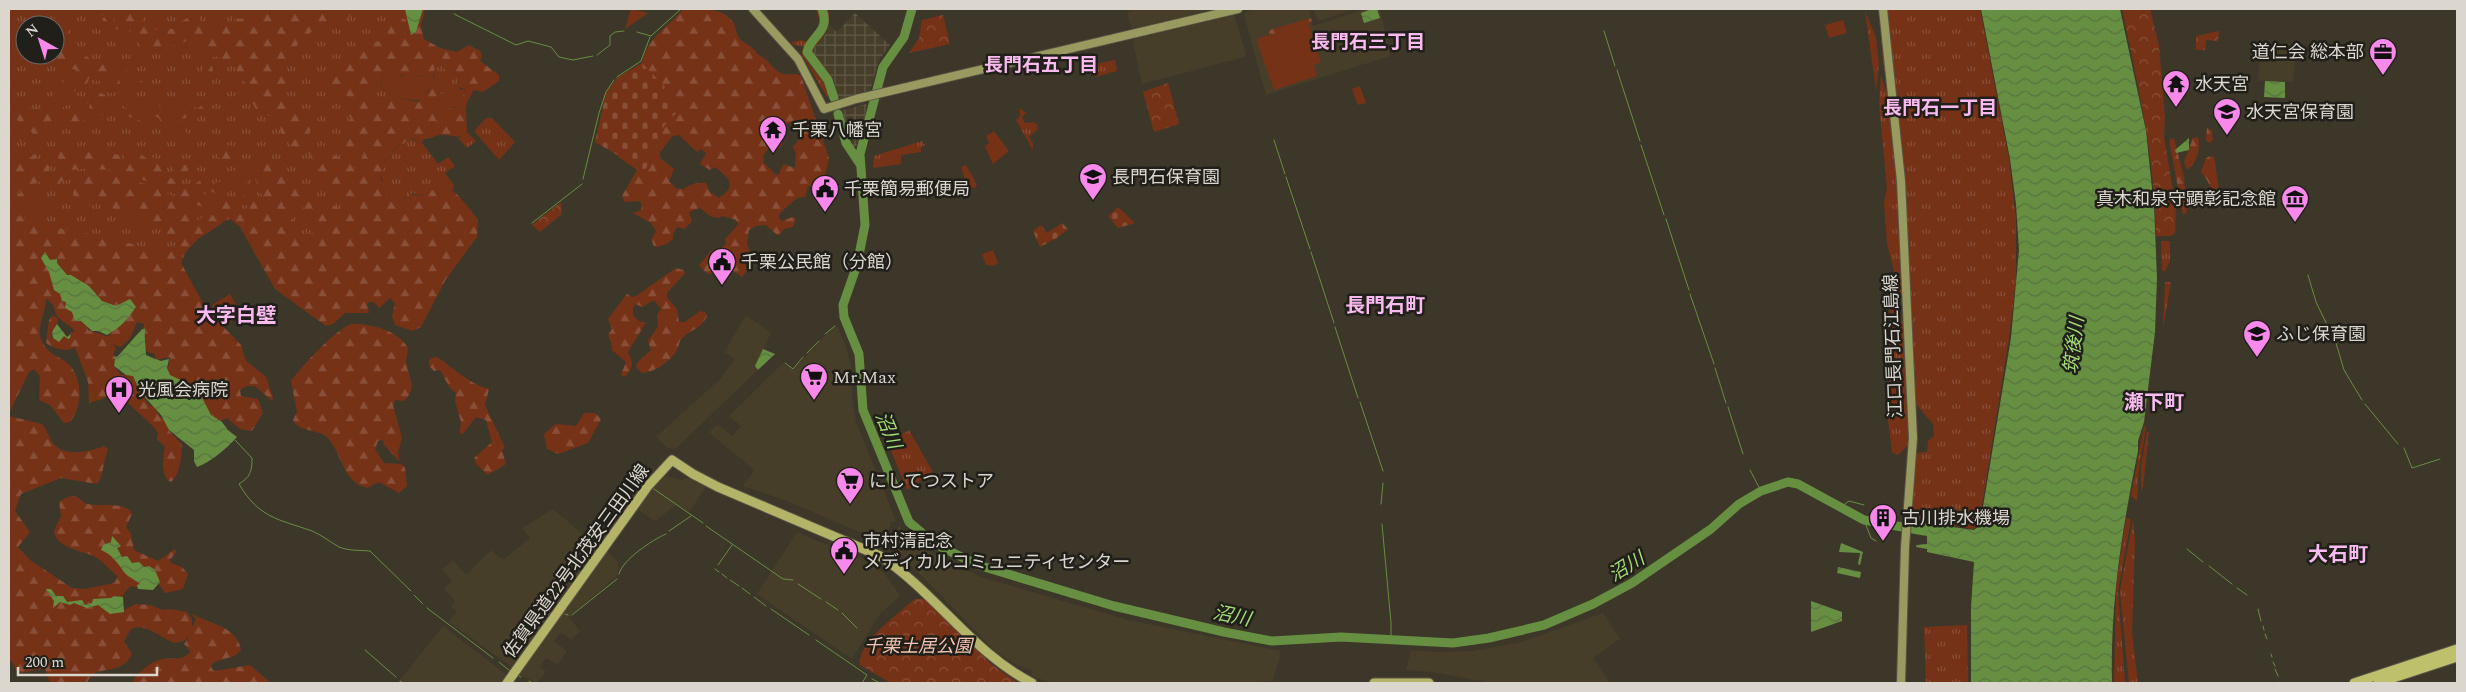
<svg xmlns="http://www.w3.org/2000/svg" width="2466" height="692" viewBox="0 0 2466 692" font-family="Spectral,'Noto Sans JP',serif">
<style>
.built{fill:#473e2a}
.industrial{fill:url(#industrial-grid)}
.grass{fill:url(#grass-tufts);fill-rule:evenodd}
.forest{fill:url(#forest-firs);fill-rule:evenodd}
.cemetery{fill:url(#cemetery-stones)}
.park{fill:url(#park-crowns)}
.garden{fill:#763217}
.water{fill:url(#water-waves)}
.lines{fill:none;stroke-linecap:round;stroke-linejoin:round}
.stream{stroke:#668f42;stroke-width:1}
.river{stroke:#668f42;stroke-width:9}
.secondary-casing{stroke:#595447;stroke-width:10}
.primary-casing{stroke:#595447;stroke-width:11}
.trunk-casing{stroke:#595447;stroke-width:11}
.secondary{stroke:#989a5f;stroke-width:8}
.primary{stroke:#b3b468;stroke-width:9}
.trunk{stroke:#bfc06c;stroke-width:9}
.labels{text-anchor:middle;stroke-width:5;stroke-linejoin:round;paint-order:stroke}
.poi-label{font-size:18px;fill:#dbd7ce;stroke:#211f19;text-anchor:start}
.street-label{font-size:18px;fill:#dbd7ce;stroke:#211f19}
.park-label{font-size:18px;font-style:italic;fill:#f4c5b4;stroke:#211f19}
.neighbourhood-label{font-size:19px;font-weight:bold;fill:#f9baef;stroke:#211f19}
.water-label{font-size:19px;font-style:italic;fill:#a4dd76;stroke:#211f19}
.quarter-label{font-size:20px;font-weight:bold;fill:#f9baef;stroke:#211f19}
</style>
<defs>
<pattern id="industrial-grid" width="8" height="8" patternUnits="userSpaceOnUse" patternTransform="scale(1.25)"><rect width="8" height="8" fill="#473e2a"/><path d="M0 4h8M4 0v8" fill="none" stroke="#615948"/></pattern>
<pattern id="grass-tufts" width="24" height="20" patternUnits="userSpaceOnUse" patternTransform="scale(1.25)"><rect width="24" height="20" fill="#763217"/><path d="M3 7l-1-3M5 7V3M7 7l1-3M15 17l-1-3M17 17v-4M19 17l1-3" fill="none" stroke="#894f38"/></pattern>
<pattern id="forest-firs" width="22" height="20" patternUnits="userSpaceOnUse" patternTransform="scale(1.25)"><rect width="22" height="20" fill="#763217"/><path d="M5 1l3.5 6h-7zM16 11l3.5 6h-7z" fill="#894f38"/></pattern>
<pattern id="cemetery-stones" width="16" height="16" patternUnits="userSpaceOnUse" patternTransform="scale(1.25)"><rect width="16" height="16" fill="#763217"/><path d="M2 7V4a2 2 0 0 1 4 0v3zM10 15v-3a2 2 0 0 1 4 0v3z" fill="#894f38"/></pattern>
<pattern id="park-crowns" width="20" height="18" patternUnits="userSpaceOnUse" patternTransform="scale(1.25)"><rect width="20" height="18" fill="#763217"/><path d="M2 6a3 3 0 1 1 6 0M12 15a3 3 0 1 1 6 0" fill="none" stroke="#894f38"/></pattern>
<pattern id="water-waves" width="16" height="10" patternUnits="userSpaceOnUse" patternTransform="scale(1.25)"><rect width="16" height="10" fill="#668f42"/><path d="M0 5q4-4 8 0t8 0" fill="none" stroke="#597341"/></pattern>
</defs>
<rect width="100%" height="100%" fill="#3d3729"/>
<path class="built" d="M 1140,9 L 1214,9 L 1132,29 L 1127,12 Z
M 1259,9 L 1309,9 L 1313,26 L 1365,9 L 1380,9 L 1390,56 L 1266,95 L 1244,15 L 1246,12 Z
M 1313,9 L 1355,9 L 1318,21 Z
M 1234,15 L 1246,54 L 1244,57 L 1142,84 L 1133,42 L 1134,39 Z
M 2261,42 L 2300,44 L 2301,61 L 2295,61 L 2293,82 L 2258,81 Z
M 746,315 L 771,333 L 755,366 L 758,370 L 675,449 L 668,448 L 656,437 L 721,378 L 735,359 L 724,352 Z
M 837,326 L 845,344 L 851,366 L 852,396 L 856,422 L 896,521 L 891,522 L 885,543 L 787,501 L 743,486 L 754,470 L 709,432 L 718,424 L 732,436 L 741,426 L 729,416 L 783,363 L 793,370 L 832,328 Z
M 667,476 L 682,480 L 687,478 L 706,487 L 689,512 L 677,504 L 655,521 L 637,509 L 654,486 Z
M 553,509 L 599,548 L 513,668 L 449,622 L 457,611 L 451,606 L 455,601 L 444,589 L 452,581 L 442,569 L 453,560 L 466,575 L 491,550 L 503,560 L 530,538 L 522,528 Z
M 899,525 L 911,539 L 932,553 L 981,577 L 1128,620 L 1281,651 L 1273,681 L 1245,683 L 1052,683 L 1032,676 L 1031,670 L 1018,666 L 995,651 L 924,578 L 894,551 L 889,545 Z
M 797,532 L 819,542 L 851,551 L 884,573 L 900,596 L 879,615 L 852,659 L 757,594 Z
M 607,551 L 618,562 L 618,575 L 569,617 L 580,631 L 571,640 L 561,632 L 554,641 L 567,651 L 558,664 L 546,658 L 540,667 L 546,671 L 537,683 L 519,674 Z
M 1603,613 L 1620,639 L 1593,658 L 1610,683 L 1492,683 L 1432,672 L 1406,670 L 1411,650 L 1435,652 L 1472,651 L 1522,642 Z
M 443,626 L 508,676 L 503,683 L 402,683 L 399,681 Z"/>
<path class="industrial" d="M 855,13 L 890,45 L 879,60 L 870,91 L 839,99 L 833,78 L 813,53 L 813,49 L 825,35 L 829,25 L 837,32 Z
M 867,104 L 861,138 L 856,146 L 853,147 L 849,141 L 842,110 Z"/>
<path class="grass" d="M 9,9 L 423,9 L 416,37 L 362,56 L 375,139 L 364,223 L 291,249 L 245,214 L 214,225 L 191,240 L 177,272 L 38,246 L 9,399 ZM 25,25 L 55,25 L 55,55 L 25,55 Z
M 631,9 L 648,13 L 625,29 Z
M 816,9 C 837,20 805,40 805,51 C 805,69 831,79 828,99 L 802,55 L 803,46 L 793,45 L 792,42 L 802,40 L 805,42 L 816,32 L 820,23 Z
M 823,9 L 829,12 C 830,29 824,36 813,49 L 813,53 L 833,78 L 811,56 L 810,50 C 815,36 835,26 823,9 Z
M 1886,9 L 1980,9 L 2009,159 L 2016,220 L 2016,280 L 2009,338 L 1979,524 L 1974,529 L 1923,521 L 1910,516 L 1916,453 L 1927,452 L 1928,441 L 1934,436 L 1933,424 L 1914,402 L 1905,179 Z
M 1880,10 L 1890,91 L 1883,65 Z
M 1865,11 L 1876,37 L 1879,65 L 1876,90 Z
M 1115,60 L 1117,71 L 1095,77 L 1091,65 Z
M 440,65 L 449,72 L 454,71 L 460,75 L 457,85 L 460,89 L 451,93 L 439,94 L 445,88 C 437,83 431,76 435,66 Z
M 384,74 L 381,88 L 393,94 L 384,105 L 374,103 L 372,99 C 377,89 374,80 384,74 Z
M 1881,75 L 1890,104 L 1898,183 L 1903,305 L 1887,244 L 1884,202 L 1887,188 L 1879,104 Z
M 1020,108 L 1026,113 L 1022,117 L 1025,123 L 1033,122 L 1037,124 L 1038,129 L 1029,137 L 1033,143 L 1033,150 L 1016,120 L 1020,116 Z
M 486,118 L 492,118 L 515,142 L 499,160 L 474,131 Z
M 467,132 L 476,141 L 467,148 L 458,138 Z
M 410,138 L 423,144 L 438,164 L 448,157 L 455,166 L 445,173 L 454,185 L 453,191 L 446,189 C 437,194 423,198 413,193 L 393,204 L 389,198 L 390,192 C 372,170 384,163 399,144 L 403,144 Z
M 922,141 L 925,145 L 921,147 L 921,152 L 901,155 L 901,164 L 873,168 L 874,156 Z
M 2161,241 L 2170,241 L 2170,261 L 2165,271 L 2162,271 Z
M 1890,273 L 1905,331 L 1909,444 L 1898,455 L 1892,452 L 1886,403 L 1889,392 L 1888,328 L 1894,321 C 1885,304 1882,291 1890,273 Z
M 2165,282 L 2171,282 L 2163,328 Z
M 2144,426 L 2146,427 L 2139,469 L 2137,501 L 2131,496 Z
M 909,430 L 933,472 L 907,490 L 888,443 Z
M 2147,432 L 2149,432 L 2143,487 L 2141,492 L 2141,466 Z
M 2126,518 L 2131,519 L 2118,591 L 2125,683 L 2114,683 L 2116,586 Z
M 2133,520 L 2135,539 L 2132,633 L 2138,683 L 2129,683 L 2120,591 Z
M 1967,625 L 1968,683 L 1926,683 L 1924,627 Z"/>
<path class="forest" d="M 21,9 L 28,9 L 38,20 L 38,25 L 27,23 L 28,18 L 23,9 L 23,16 L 20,17 L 22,13 Z
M 39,9 L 78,9 L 82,11 L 65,18 L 63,12 L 44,13 L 44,20 L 36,15 Z
M 81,9 L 103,9 L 105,14 L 98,17 L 94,22 L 90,17 L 86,17 Z
M 108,9 L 140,11 L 161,9 L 147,15 L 141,21 L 146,26 L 153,27 L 153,30 L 164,30 L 167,34 L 169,29 L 178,29 L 181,22 L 194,14 L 200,17 L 200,23 L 211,28 L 235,20 L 234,17 L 236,16 L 238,19 L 251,17 L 255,9 L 291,9 L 295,12 L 297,9 L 374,9 L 366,15 L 354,10 L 347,20 L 339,20 L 334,26 L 324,27 L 323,23 C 312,32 295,42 291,57 L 287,57 L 282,73 L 287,73 L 289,75 L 281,94 L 290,96 L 298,111 L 303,113 L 305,122 L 312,124 L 304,143 L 316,150 L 320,148 L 320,151 L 329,158 L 329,166 L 333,171 L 329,175 L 332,180 L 334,176 L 342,175 L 341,169 L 336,169 L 331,158 L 333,155 L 340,158 L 349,138 L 345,134 L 347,128 L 343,124 L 349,122 L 351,118 L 345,112 L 350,103 L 347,100 L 349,96 L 343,95 L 331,99 L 327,90 L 320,87 L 320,84 L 329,82 L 339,71 L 339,65 L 349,51 L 364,50 L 366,45 L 382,40 L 383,37 L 388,33 L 385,26 C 395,14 391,17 405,19 L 408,25 L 420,9 L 425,9 L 421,25 L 424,39 L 440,48 L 457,52 L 469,45 L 480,51 L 482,56 L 480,61 L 499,75 L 499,81 L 483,92 L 474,90 L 467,102 L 464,102 L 462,96 L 466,90 L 457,86 L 460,75 L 454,71 L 449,72 L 440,65 L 435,66 L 433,76 L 384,74 C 374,80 377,89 372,99 L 374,103 L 384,105 L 393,94 L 402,99 L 419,102 L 432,86 L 440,85 L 445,88 L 439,94 L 444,110 L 453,107 L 466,110 L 467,132 C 457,141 451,133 440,135 C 434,136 431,139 424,139 L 420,145 L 415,139 L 410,138 L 403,144 L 399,144 C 389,155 379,164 381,180 C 388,186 391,189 389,198 L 393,204 L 399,199 L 404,199 L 409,194 L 422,196 L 433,190 L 439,192 L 446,188 L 457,194 L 478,219 L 477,237 L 446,279 L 421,327 L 413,331 L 395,325 L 392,316 L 395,303 L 390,298 L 379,308 L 374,302 L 369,302 L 367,304 L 369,313 L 345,313 L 333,324 L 326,326 L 275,289 L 240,227 L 227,216 L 228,212 L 222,210 L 217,213 C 163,193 125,158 59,172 L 58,154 L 52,161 L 46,160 L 45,154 L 56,146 L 76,154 L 77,151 L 83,149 L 90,152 L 92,148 L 98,151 L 107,148 L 110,153 L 119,155 L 125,162 L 123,154 L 125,152 L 139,152 L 148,160 L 152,157 L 162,163 L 163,170 L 168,176 L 193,191 L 194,185 L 199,181 L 201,182 L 201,188 L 207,199 L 218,200 L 219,196 L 208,189 L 208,181 L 210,179 L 213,186 L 218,181 L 222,183 L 223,193 L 221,195 L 226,199 L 229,196 L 236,198 L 249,194 L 255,200 L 263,198 L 255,179 L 258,171 L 256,167 L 257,160 L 261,159 L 263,162 L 263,159 L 281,167 L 287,175 L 287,178 L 289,177 L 299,179 L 302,183 L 301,187 L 310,195 L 361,218 L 364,214 L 362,210 L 348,201 L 347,198 L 337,192 L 333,185 L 330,186 L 320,180 L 321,172 L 316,168 L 320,165 L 311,162 L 311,157 L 307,151 L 303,152 L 302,157 L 298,156 L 296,152 L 297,148 L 288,143 L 287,136 L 281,134 L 280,126 L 273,122 L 275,117 L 272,114 L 269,116 L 261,110 L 257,111 L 250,98 L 244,98 L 246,82 L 241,80 L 236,86 L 232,80 L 235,77 L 238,77 L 236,67 L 226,60 L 222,61 L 217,56 L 209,58 L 208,54 L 187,41 L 167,48 L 152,49 L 145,53 C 139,43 135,39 137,27 L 131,27 L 128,22 L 127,28 L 131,33 L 128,35 L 121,33 L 122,27 L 117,30 L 113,24 L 115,16 L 111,23 L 104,22 L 102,19 L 109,13 ZM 363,152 L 364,156 L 355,165 L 360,169 L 358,173 L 350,162 L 352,158 L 354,161 L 359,159 L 359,157 L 353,156 L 355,153 ZM 291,197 C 301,205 311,214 317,223 L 316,231 L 298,239 L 294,237 C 293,223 295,214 282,205 L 289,203 ZM 240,204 L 249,206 L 242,213 L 232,210 L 235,205 Z
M 683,9 C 698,9 724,7 733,22 C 736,27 736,36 741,40 C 747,45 754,47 758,55 C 768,58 772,69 781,73 C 788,76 794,72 801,76 L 829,158 L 825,176 L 817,186 L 808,186 L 805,197 L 797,198 L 779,214 L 779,218 L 782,221 L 793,217 L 796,218 L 793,227 L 784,229 L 778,236 L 766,225 L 756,226 L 749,230 L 747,244 L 750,252 L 744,260 L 747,270 L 742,277 L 726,266 L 711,274 L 706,273 L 699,265 L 712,250 L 718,251 L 726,244 L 725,239 L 738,225 L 736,220 L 723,216 L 718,218 L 710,216 L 700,208 L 689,212 L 692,222 L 684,229 L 677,227 L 673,234 L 673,239 L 667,244 L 657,247 L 653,245 L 652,239 L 656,231 L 651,223 L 633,213 L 640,211 L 642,206 L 640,201 L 625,202 L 622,196 L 637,170 L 617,156 L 618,154 L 656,92 L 642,63 C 649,35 666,30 683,9 ZM 799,121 L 801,137 L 793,147 L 796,153 L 795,168 L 783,164 L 779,174 L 776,175 L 764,163 L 763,156 L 772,144 L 779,148 L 783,144 L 778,134 C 782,126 791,121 799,121 ZM 679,135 L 697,152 L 701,149 L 706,153 L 700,164 L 710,170 L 715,167 C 729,178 738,186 719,198 L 709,191 L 706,183 C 698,182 690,184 684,189 L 677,189 L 669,181 L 674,169 L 660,158 L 660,152 L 673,136 Z
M 1311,18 L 1312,22 L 1309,24 L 1271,35 L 1269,33 L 1270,30 Z
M 25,21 L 27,25 L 25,25 L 25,39 L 21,33 L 9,33 L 9,27 Z
M 9,38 L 20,48 L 28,61 L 34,63 L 31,65 L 28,82 C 28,69 23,49 9,43 Z
M 55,41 L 60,44 L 59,47 L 62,49 L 65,46 L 72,49 L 75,56 L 82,54 L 88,57 L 92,65 L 110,63 L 114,66 L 132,73 L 134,77 L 137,76 L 143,82 L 137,83 L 134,79 L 128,88 L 117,88 L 115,86 L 118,82 L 118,71 L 114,73 L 106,71 L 104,80 L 114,90 L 111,93 L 101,84 L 99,80 L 95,81 L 90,77 L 86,85 L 74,91 L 73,88 L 83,80 L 76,74 L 76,70 L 60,66 L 49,55 L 55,55 Z
M 204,64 L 212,66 L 214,77 L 208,80 L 203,78 L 202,68 Z
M 98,92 L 105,95 C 107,102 109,110 101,116 L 94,115 L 89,107 L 91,103 L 96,100 L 94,94 Z
M 85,97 L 89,99 L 88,104 L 76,107 L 75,109 L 77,112 L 86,113 L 85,120 L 76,125 L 72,121 L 68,126 L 63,122 L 59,128 L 49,127 L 46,129 L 38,123 L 34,127 L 43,132 L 40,137 L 35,137 L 31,131 L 25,133 L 25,138 L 21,141 L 19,140 L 20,131 L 30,124 L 26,123 L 16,130 L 15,128 L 19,124 L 16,117 L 9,116 L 16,107 L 21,105 L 24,98 L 25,104 L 33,110 L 36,107 L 42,111 L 43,113 L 37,118 L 37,122 L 38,118 L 50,111 L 74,115 L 72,101 Z
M 155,97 L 159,98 L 159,105 L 164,113 L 179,110 L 180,103 L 190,104 L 190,108 L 196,107 L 196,112 L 192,113 L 190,109 L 186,118 L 180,119 L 183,123 L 182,129 L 187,133 L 183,137 L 179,135 L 178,125 L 174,120 L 173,125 L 169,128 L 162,125 L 159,118 L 152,115 L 149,101 Z
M 124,100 L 133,102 L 136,112 L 147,113 L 151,118 L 150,121 L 145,122 L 127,116 L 126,113 L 128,109 L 121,105 Z
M 205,104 L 209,109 L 205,116 L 198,116 L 198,108 Z
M 2207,128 L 2212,130 L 2213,140 L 2209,143 L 2206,140 Z
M 2198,137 C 2201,147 2197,164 2187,170 L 2184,162 L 2193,138 Z
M 2174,138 L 2184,178 L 2187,212 L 2183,215 L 2169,140 Z
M 227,145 L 232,146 L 233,159 L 227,163 L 227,167 L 222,164 L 221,160 L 215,152 L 222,150 Z
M 17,151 L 27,153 L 27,157 L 33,157 L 35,153 L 39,152 L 36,160 L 38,164 L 47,164 L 50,167 L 48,173 L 40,176 L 43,181 L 36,182 L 23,201 L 18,202 L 18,208 L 22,212 L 19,216 L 23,219 L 28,217 L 49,236 L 55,228 L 53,225 L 57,223 L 57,228 L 83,232 L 100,240 L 109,237 L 145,248 L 168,252 L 172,249 L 176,252 L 179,247 L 175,241 L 165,235 L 158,225 L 143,226 L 134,220 L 133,213 L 117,216 C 114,213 114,209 111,205 C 104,193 85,202 75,203 L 72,188 L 81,179 L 61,181 L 58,190 L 53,190 L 52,177 C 58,175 64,172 71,173 C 74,174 79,176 82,176 C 118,170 157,187 189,204 L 193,209 L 190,218 L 199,220 L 208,214 L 219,217 L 224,222 L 198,239 L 179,259 L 206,309 L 241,345 L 246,361 L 266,377 L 273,397 L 272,401 L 255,386 L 246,386 L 240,390 L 241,396 L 258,399 L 263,413 L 252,431 L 240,429 L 227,418 L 219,422 L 167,373 L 170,357 L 156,360 L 155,354 L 147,352 L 143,333 L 144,324 L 137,322 L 130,338 L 121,347 L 113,344 L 116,348 L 113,355 L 117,358 L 113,365 L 121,375 C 131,375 132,373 138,382 L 137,389 L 150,406 L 154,406 L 159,416 L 165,420 L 170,432 L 182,444 C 182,455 180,475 171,482 C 160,476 163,458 165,447 L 157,439 L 158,433 L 154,427 L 115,391 L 102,399 L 89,403 L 88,382 L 75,347 C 67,353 53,348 46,343 L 49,320 L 53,315 L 58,319 L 56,329 L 51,331 L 52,339 L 63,335 L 69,338 L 71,332 L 75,332 C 72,325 64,324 59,318 C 52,310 58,306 46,299 C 46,311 36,329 41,339 C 50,359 62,355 71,367 C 83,381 82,408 70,422 L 64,423 L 50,405 L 39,400 L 40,376 L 34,369 L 29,372 L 9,413 L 9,356 L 11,353 L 9,351 L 9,248 L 12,246 L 10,223 L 16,215 L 10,202 L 11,198 L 16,197 L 22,191 L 27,192 L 27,190 L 25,187 L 18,192 L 15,190 L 16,187 L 9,188 L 9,175 L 16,176 L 14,173 L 9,173 L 9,156 ZM 66,300 L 114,308 L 126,304 L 109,332 L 110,336 L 106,336 L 88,330 L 87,324 Z
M 2211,156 L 2214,157 L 2220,195 L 2213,203 L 2205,207 L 2202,201 L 2211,195 C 2211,185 2207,179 2201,172 L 2206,158 Z
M 169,160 L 176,160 L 177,166 L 183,164 L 189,166 L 187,174 L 174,175 L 174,168 L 165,164 Z
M 676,268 L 683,270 L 685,273 L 667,293 L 667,298 L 677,309 L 679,322 L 685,322 L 700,311 L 705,312 L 707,316 C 702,328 690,330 681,339 C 679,342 679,347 677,350 C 670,362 655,372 642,373 L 636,367 L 638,362 L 651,350 L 648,341 L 658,326 L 657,315 L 661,309 L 654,300 L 642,307 L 636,304 L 633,307 L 633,315 L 640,322 L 646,322 L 628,352 C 633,363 634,367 625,377 L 621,375 L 626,362 L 612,350 L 611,342 L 608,335 L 612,329 L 608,319 L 627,294 L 632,297 L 636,296 Z
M 351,324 C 370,323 398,330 408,348 C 408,353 406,357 406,361 C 407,375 419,387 404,401 L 395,400 L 393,405 L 402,438 L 398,452 L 400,462 L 384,445 L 383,440 L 378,441 L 375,449 L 384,463 L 401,464 L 405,468 L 407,486 L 399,493 L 379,482 L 367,488 C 342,482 342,452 327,437 C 318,429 298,432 293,420 L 297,412 L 291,381 C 303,365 333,332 351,324 Z
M 437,357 C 454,368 469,384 489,389 L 485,405 L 505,448 L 502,450 L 506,464 L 488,475 L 476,464 L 474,458 L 492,442 L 486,420 L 476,417 L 462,435 L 460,432 L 461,422 L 455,401 L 456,393 L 450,388 L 440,370 L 434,371 L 430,367 L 429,361 L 431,358 Z
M 584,413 L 595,413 L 601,419 L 588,443 L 558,454 L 547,449 L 544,434 L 556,424 L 576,426 Z
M 9,416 L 42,424 C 47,429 48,436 52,442 C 63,458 90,452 104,446 L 108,449 C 104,459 103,477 97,484 L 61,478 L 21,494 L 15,511 L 30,532 L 18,547 L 30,560 L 72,588 L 85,589 L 114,583 L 118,577 C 112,571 104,563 97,558 C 84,550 57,550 54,531 L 61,516 L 59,502 C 63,499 69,496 74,496 C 79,497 83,503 88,504 C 101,507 127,501 132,514 L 126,527 L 131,534 L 134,550 L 158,561 L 175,549 L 176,552 L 170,560 L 171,563 L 182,567 L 188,574 L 183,589 L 165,593 L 158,583 L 105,547 L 142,583 L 139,588 L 131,586 C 122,593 120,601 120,612 L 136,604 L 150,605 L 163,610 L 171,609 L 187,612 L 192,620 L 192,627 L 196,619 L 191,613 C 208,624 236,625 241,649 C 236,661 218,656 211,666 L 212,669 L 215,671 L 250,665 L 271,683 L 132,683 C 137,673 150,662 162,659 C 172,657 184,662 190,651 L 184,644 L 189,636 L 183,641 L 175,643 C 161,639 146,622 131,629 L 124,641 L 132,654 C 121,678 95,662 87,683 L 50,683 L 45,668 L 22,673 L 17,671 L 9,657 Z"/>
<path class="cemetery" d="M 642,63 L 665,87 L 661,95 L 677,112 L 664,126 L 645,171 L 595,142 L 606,93 L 618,77 Z
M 1118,207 L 1135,223 L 1118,228 L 1108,216 Z
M 1062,223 L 1068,229 L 1057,238 L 1040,247 L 1033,231 L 1041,225 L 1047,233 Z"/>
<path class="park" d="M 2122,9 L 2150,9 L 2159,46 L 2165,117 L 2164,137 L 2176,209 L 2175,233 L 2171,236 L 2156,236 C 2155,157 2138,86 2122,9 Z
M 943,15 L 950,44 L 909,53 L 919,38 L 922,20 Z
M 2219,31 L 2218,41 L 2206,40 L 2205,50 L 2196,50 L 2196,36 Z
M 1168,83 L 1179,124 L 1154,132 L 1143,92 Z
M 561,202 L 562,214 L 540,232 L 532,225 Z
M 915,599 L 925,599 L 991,664 L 1018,683 L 891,683 L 860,665 C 858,642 899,613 915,599 Z"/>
<path class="garden" d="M 56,18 L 67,25 L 67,33 L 55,35 L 55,25 L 46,25 L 50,20 Z
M 1843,20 L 1847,33 L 1829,38 L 1825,25 Z
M 1309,24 L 1321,62 L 1314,65 L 1317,76 L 1274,90 L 1257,42 L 1259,38 Z
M 412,70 L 419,76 L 433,76 L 440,85 C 428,86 426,91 423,101 L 402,99 L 381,88 L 384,74 L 396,73 L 402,76 Z
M 66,72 L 78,81 L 72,89 L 67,88 L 63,83 Z
M 1360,86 L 1366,103 L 1358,105 L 1352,89 Z
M 59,88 L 69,101 L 67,105 L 54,112 L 50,108 L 55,91 Z
M 460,89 L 466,90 L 463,96 L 464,102 L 467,102 L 466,110 L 453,107 L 444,110 L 438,107 L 439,94 L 451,93 Z
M 994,131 L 1009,151 L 993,164 L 985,146 L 989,143 L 986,136 Z
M 327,132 L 337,135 L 341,144 L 339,150 L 335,150 L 323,142 L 322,136 Z
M 966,165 L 977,185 L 974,189 L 966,183 L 961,167 Z
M227 180a10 10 0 1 1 20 0a10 10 0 1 1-20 0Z
M 35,202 L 45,205 L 48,212 L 37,216 L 28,214 L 26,206 Z
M 993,250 L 998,263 L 994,266 L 986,265 L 982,254 Z
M 230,294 L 242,315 L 224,326 L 212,305 Z"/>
<path class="water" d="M 405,9 L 423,9 L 416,32 L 411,35 Z
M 1372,9 L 1377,9 L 1380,18 L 1364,23 L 1361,13 Z
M 1981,9 L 2120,9 L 2146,131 L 2153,198 L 2149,204 L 2152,207 L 2154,205 L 2157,278 L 2155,332 L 2144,422 L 2138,441 L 2138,451 C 2122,529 2110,604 2112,683 L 1971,683 L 1971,607 L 1974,562 L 1927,552 L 1927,549 L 1916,547 L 1916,545 L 1927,544 L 1927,536 L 1914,532 L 1915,525 L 1923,525 L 1924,523 L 1974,530 L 1980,525 L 2011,338 L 2019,250 L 2016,204 L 2010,159 Z
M 2265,81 L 2285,82 L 2285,98 L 2264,97 Z
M 2189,138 L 2189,150 L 2176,153 L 2175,150 Z
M 45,252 L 50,260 L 57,259 L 57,263 L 67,275 L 71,275 L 89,286 L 102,301 L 116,306 L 130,299 L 136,307 C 128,319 120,328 107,335 L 98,331 L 92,331 L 81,321 L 75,321 L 72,312 L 65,308 L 66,302 L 62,301 L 60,294 L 54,290 L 49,272 L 41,258 Z
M 57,324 L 67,337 L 71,334 L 70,338 L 68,339 L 64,336 L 59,342 L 53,338 L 52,332 Z
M 142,329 L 145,329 C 144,333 146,350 146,355 L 161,361 L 169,359 L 167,368 L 170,375 L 197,388 L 211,415 L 222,422 L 228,430 L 237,437 C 227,448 211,462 197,467 L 194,461 L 194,450 L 169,430 L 161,415 L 140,392 L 133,376 L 126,375 L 114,366 L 115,359 L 113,358 L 118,356 Z
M 763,349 L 775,354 L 758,370 L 755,366 Z
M 112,536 L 121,546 L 117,548 L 122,557 L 127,556 L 132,563 L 139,562 L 144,567 L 149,566 L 155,570 L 160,582 L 153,590 L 138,589 L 137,585 L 140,584 C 136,580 126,576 124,572 C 118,563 111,554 101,550 L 103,545 L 111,542 Z
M 1841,543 L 1863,552 L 1860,565 L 1858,564 L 1860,553 L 1839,552 Z
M 1838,567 L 1861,572 L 1860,578 L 1837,573 Z
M 46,589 L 51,589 L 56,596 L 63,596 L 67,602 L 82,600 L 85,605 L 92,603 L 93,599 L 111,598 L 114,596 L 123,597 L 124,612 L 110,614 L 98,605 L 87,608 L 74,603 L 70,605 L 60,602 L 53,608 L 54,601 Z
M 1811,601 L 1842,612 L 1842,621 L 1811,632 Z"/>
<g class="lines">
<path class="stream" d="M 454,14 L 516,45 L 528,41 L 551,47 L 559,57 L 573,60 L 593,56
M 1604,31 L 1615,66
M 637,32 L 651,36 L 681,9
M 597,55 L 610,45 L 610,36 L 615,32 L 624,31
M 1617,70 L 1640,141
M 617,77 L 641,61 L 650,37
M 1274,140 L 1285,174
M 1641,145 L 1664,215
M 1286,177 L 1310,249
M 583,179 L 599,113 L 606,92 L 614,80
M 1666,219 L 1689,290
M 532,223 L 582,184
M 1311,252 L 1334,323
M 2308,275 L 2316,302 L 2331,333
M 1690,294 L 1714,364
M 1335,327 L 1358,398
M 825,334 L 835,326
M 2336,343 L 2344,370 L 2362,400
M 807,353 L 819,341
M 785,363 L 793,369 L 803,357
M 1715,368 L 1726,403
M 1360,402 L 1383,471
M 2365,404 L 2398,444
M 1728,407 L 1743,454
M 235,440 L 252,458 C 252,472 250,477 239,484 C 259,518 278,519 312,531 C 322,535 330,542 339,547 C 349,551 359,550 370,551 L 411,591
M 2404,448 L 2412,468 L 2440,459
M 1750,470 L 1761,491
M 654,489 L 703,523
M 1381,504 L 1383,483
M 1841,507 L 1849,501 L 1864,505
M 1864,520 L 1871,538 L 1876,541
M 1382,524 L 1391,623 L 1391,640
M 706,526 L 783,579 L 793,580
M 669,531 L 691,516
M 2187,549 L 2203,562
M 718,565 L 732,545
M 2209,566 L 2232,584
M 715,569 L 719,572
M 619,574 C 622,560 652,540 666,534
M 722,574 L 727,578
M 730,580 L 739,586
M 798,584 L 821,599
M 742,588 L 750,594
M 2237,588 L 2247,595
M 414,595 L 423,604
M 754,597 L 766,606
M 826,602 L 838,610
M 427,608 L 493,658
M 771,609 L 809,635
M 2258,609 L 2261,621
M 842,613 L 857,628
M 565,614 L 568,615
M 572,615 L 617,579
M 2263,626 L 2264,630
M 2265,634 L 2267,639
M 816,640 L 867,675 L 862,683
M 365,650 L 396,677
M 2271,654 L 2272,657
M 499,662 L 510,671
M 2273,662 L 2275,666
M 2275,669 L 2278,676
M 519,676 L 521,677
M 872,679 L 878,682
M 400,681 L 403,683
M 529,681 L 531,682
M 2279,682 L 2280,683"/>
<path class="river" d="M 822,9 C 831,32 811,35 807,52 L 828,80 L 834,98
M 912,9 L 904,37 L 883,67 L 860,154 L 865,225 L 857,265 L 843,305 L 844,317 L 859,354 L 863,410 L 909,522 L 935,544 L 978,565 L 1114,606 L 1224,632 L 1272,641 L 1341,637 L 1453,643 L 1489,638 L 1544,625 L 1593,604 L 1632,583 L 1711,529 L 1739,504 L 1761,491 L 1788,482 L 1798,484 L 1864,520 L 1924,531
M 838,114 L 846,143 L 860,164"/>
<defs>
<path id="secondary" d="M 753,9 L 798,59 L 824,109 L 856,99 L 1238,9
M 1883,9 L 1901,181 L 1913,438 L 1905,547 L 1901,683"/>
<path id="primary" d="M 507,683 L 648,486 L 672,460 L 693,474 L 718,487 L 880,556 C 936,593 972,652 1032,683
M 1374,683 L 1429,683"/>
<path id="trunk" d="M 2354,683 L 2457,649
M 2378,683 L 2457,657"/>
</defs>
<use href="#secondary" class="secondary-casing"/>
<use href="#primary" class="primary-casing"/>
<use href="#trunk" class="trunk-casing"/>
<use href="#secondary" class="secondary"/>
<use href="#primary" class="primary"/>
<use href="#trunk" class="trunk"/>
</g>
<defs>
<symbol id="office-pin" viewBox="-11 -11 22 30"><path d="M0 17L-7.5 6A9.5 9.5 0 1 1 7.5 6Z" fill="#f888ea" stroke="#211f19"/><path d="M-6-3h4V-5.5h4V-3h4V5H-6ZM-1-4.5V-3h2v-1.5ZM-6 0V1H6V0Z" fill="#111"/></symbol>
<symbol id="temple-pin" viewBox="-11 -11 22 30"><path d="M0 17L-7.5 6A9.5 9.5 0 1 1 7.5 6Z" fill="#f888ea" stroke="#211f19"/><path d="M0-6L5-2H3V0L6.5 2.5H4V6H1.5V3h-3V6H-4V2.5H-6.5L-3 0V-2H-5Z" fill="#111"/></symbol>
<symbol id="school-pin" viewBox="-11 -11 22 30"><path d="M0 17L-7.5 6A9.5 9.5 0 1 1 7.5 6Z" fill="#f888ea" stroke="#211f19"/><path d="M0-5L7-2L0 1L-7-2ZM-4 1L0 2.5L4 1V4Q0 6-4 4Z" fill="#111"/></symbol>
<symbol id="civic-pin" viewBox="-11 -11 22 30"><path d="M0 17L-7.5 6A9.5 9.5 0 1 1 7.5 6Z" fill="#f888ea" stroke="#211f19"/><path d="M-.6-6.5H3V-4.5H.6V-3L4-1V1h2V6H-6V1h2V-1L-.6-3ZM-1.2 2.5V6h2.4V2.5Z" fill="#111"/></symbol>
<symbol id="museum-pin" viewBox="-11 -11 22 30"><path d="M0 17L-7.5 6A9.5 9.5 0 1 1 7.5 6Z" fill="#f888ea" stroke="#211f19"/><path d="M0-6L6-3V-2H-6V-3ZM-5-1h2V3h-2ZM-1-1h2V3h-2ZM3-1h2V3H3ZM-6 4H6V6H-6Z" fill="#111"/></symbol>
<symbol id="supermarket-pin" viewBox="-11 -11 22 30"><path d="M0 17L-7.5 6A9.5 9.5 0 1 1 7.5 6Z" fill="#f888ea" stroke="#211f19"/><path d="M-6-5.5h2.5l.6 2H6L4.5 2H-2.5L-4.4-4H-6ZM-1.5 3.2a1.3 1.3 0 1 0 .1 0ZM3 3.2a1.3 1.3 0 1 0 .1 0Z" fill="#111"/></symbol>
<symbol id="hospital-pin" viewBox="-11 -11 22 30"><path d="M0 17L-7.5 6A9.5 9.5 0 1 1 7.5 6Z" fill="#f888ea" stroke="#211f19"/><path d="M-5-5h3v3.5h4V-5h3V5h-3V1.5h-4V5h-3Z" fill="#111"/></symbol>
<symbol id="building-pin" viewBox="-11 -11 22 30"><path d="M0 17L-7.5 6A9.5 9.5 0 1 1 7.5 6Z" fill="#f888ea" stroke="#211f19"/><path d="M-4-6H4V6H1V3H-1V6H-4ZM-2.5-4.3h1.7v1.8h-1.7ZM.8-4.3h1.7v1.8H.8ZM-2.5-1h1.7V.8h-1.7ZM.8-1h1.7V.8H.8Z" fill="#111"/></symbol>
</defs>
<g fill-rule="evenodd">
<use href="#office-pin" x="2367" y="36" width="32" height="43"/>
<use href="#temple-pin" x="2160" y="68" width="32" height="43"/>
<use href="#school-pin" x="2211" y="96" width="32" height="43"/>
<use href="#temple-pin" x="757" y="114" width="32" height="43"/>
<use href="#school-pin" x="1077" y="161" width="32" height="43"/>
<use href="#civic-pin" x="809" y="173" width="32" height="43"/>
<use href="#museum-pin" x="2279" y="183" width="32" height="43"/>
<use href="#civic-pin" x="706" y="246" width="32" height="43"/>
<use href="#school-pin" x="2241" y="318" width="32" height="43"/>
<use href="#supermarket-pin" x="798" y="361" width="32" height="43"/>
<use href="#hospital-pin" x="103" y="374" width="32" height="43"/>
<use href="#supermarket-pin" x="834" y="465" width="32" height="43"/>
<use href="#building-pin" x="1867" y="502" width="32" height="43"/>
<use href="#civic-pin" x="828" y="535" width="32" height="43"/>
</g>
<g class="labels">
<g class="poi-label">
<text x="2364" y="58" text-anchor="end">道仁会 総本部</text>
<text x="2195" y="90">水天宮</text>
<text x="2246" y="118">水天宮保育園</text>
<text x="792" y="136">千栗八幡宮</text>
<text x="1112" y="183">長門石保育園</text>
<text x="844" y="195">千栗簡易郵便局</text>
<text x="2276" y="205" text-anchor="end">真木和泉守顕彰記念館</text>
<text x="741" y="268">千栗公民館（分館）</text>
<text x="2276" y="340">ふじ保育園</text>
<text x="833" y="383">Mr.Max</text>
<text x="138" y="396">光風会病院</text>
<text x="869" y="487">にしてつストア</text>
<text x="1902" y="524">古川排水機場</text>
<text x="863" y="547">市村清記念<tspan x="863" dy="21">メディカルコミュニティセンター</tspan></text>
</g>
<g class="street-label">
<text transform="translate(1893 346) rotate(-92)" y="6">江口長門石江島線</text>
<text transform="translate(576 561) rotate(-54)" y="6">佐賀県道22号北茂安三田川線</text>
</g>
<g class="park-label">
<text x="918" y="652">千栗土居公園</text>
</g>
<g class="neighbourhood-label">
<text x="1368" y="48">長門石三丁目</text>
<text x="1041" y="71">長門石五丁目</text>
<text x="1940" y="114">長門石一丁目</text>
</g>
<g class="water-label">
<text transform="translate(2073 345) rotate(-83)" y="7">筑後川</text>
<text transform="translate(889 430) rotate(68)" y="7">沼川</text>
<text transform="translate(1626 566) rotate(-32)" y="7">沼川</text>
<text transform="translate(1232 615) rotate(12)" y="7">沼川</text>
</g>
<g class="quarter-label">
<text x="1385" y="312">長門石町</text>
<text x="236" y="322">大字白壁</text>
<text x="2154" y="409">瀬下町</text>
<text x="2338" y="561">大石町</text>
</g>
</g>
<rect width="2466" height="692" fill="none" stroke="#dbd7ce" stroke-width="20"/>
<g transform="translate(40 40) rotate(321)"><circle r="24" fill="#211f19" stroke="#6b6961"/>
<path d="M0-4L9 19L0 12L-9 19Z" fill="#f888ea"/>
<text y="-8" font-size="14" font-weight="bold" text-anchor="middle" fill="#dbd7ce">N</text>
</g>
<path d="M18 667v8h139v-8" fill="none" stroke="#dbd7ce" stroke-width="2.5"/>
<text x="25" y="667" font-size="15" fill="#dbd7ce" stroke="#211f19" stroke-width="4" paint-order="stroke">200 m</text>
</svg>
